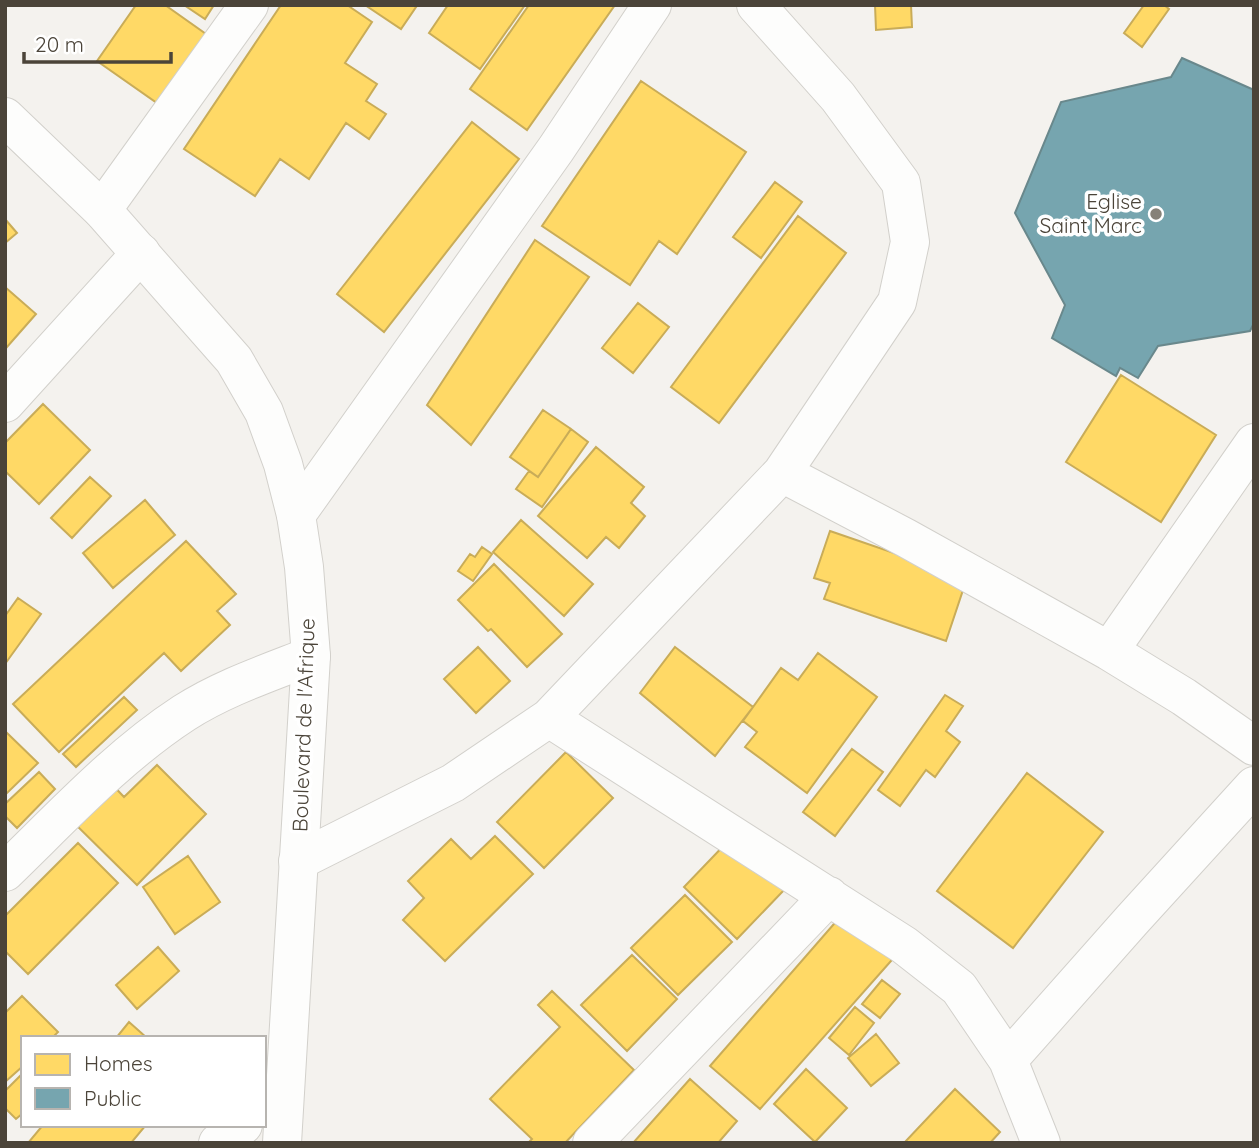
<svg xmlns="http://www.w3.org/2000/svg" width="1259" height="1148" viewBox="0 0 1259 1148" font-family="Quicksand,sans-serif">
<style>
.homes{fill:#ffd966;stroke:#c9ac58;stroke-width:2}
.public{fill:#76a5af;stroke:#69888c;stroke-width:2}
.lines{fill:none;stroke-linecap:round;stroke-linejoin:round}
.minor-casing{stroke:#d2d0cb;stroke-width:40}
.tertiary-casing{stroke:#d2d0cb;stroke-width:40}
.minor{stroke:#fdfdfc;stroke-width:38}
.tertiary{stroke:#fdfdfc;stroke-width:38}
.poi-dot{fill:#868178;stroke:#fff;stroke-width:2.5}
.labels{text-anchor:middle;stroke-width:7;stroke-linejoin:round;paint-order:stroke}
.poi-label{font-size:21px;fill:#4b4439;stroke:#fff;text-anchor:end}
.street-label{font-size:21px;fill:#4b4439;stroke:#fff}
</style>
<rect width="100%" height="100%" fill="#f4f2ee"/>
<path class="homes" d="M 136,5 L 165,5 L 206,34 L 157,103 L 97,61 Z
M 184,5 L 214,5 L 205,19 Z
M 281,5 L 347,5 L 372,22 L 345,63 L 377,84 L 366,101 L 386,114 L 369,139 L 346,123 L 309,179 L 280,159 L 255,196 L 184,149 Z
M 365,5 L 414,5 L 416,7 L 401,29 Z
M 448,5 L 525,5 L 480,69 L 429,33 Z
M 529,5 L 615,5 L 527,130 L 470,89 Z
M 875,5 L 911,5 L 912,27 L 876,30 Z
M 1144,5 L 1164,5 L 1169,9 L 1142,47 L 1124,33 Z
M 641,81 L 746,152 L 677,254 L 659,241 L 630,285 L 542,226 Z
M 472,122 L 519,159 L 384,332 L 337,294 Z
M 775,182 L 802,202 L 761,258 L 733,237 Z
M 798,216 L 846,253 L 719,423 L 671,387 Z
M 5,219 L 17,233 L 5,243 Z
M 535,240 L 589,277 L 471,445 L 427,405 Z
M 5,287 L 36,314 L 7,347 L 5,345 Z
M 638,303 L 669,327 L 633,373 L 602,348 Z
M 1121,375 L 1216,435 L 1161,522 L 1066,462 Z
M 43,404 L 90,450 L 39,504 L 5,471 L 5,443 Z
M 543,410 L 571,429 L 538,477 L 510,457 Z
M 571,429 L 588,442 L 542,507 L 516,489 L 529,471 L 538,477 Z
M 596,447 L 644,487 L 631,503 L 645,516 L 619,548 L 606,537 L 587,558 L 538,516 Z
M 90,477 L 111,496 L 72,538 L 51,518 Z
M 145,500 L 175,535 L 113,588 L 83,553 Z
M 521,520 L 593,584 L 564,616 L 493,552 Z
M 830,531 L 967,578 L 946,641 L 824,599 L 830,583 L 814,578 Z
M 186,541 L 236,594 L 217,611 L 230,625 L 181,671 L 164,653 L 59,752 L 13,704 Z
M 482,547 L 492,554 L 473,581 L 458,571 L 470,554 L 475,557 Z
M 494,564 L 562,634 L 527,667 L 491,629 L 488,631 L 458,600 Z
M 18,598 L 41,614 L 5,664 L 5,616 Z
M 478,647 L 510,681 L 476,713 L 444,679 Z
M 675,647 L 753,707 L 715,756 L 640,693 Z
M 818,653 L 877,697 L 807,793 L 745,747 L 757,732 L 743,721 L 781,668 L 798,680 Z
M 945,695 L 963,706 L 946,731 L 960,742 L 935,777 L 926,770 L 900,806 L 878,790 Z
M 124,697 L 137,710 L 76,767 L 63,754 Z
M 5,731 L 38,763 L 5,795 Z
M 852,749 L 883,772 L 835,836 L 803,812 Z
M 566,752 L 613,798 L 544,868 L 497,822 Z
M 157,765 L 206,814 L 137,885 L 69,818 L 107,779 L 124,797 Z
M 39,772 L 55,789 L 17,828 L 5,816 L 5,804 Z
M 1027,773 L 1103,832 L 1013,948 L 937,891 Z
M 495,836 L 533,874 L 445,961 L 403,920 L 424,898 L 408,881 L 451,839 L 471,859 Z
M 732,837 L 785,889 L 737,939 L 684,887 Z
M 78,843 L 118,883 L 28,974 L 5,951 L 5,916 Z
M 188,856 L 220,902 L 175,934 L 143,887 Z
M 685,895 L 732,942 L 678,995 L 631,948 Z
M 847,909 L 898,953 L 760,1109 L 710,1066 Z
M 158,947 L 179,971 L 137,1009 L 116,985 Z
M 632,955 L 677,999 L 627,1051 L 581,1005 Z
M 882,980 L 900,994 L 880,1018 L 862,1004 Z
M 552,991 L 634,1070 L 565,1143 L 528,1143 L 532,1139 L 490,1099 L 560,1027 L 538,1005 Z
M 22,996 L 58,1032 L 52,1038 L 23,1038 L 23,1066 L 5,1082 L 5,1013 Z
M 855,1007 L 874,1023 L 849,1055 L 829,1038 Z
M 129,1022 L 147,1038 L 116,1038 Z
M 876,1034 L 899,1063 L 871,1086 L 848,1058 Z
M 806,1069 L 847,1108 L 815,1142 L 774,1104 Z
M 23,1073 L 23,1113 L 16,1119 L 5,1108 L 5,1091 Z
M 690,1079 L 737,1121 L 718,1143 L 633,1143 Z
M 955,1089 L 1000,1132 L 990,1143 L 904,1143 Z
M 43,1125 L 146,1125 L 131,1143 L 28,1143 Z"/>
<path class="public" d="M 1182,58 L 1254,90 L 1254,323 L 1250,331 L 1158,346 L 1138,378 L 1120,368 L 1116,376 L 1052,338 L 1065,305 L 1015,213 L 1061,102 L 1171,77 Z"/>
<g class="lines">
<defs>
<path id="minor" d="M 102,210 L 249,5
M 5,403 L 141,253
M 782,473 L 906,538 L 1109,651 L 1184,697 L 1254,746
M 296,515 L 556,149 L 652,5
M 1109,651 L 1254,443
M 549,718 L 904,945 L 959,988 L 1008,1060 L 1041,1143
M 298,861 L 453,783 L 549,718 L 782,473 L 897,302 L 910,242 L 901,183 L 838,97 L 756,5
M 5,872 C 62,817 118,756 184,713 C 223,688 268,673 311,656
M 1008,1060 L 1132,920 L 1254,786
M 218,1143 L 243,1125
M 592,1143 L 829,896"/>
<path id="tertiary" d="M 5,117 L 102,210 L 234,360 L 264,412 L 283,464 L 296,515 L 304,567 L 311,656 L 282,1143"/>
</defs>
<use href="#minor" class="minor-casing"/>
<use href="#tertiary" class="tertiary-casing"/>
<use href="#minor" class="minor"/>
<use href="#tertiary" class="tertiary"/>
</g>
<circle class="poi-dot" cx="1156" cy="214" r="7"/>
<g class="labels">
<g class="poi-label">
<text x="1142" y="209">Eglise<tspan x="1142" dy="24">Saint Marc</tspan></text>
</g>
<g class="street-label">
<text transform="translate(304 725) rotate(-88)" y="7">Boulevard de l'Afrique</text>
</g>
</g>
<rect width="1259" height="1148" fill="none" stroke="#4b4439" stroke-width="14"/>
<rect x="21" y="1036" width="245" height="91" fill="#ffffff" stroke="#b7b4b0" stroke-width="2"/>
<rect x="35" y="1054" width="35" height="21" fill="#ffd966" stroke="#b7b4b0" stroke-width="2"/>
<text x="84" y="1071" font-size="21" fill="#4b4439">Homes</text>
<rect x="35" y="1088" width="35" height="21" fill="#76a5af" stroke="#b7b4b0" stroke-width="2"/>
<text x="84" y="1106" font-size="21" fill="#4b4439">Public</text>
<path d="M24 52v10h147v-10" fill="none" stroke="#4b4439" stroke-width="3.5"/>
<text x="35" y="52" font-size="21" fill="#4b4439" stroke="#ffffff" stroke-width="5" paint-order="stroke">20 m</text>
</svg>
